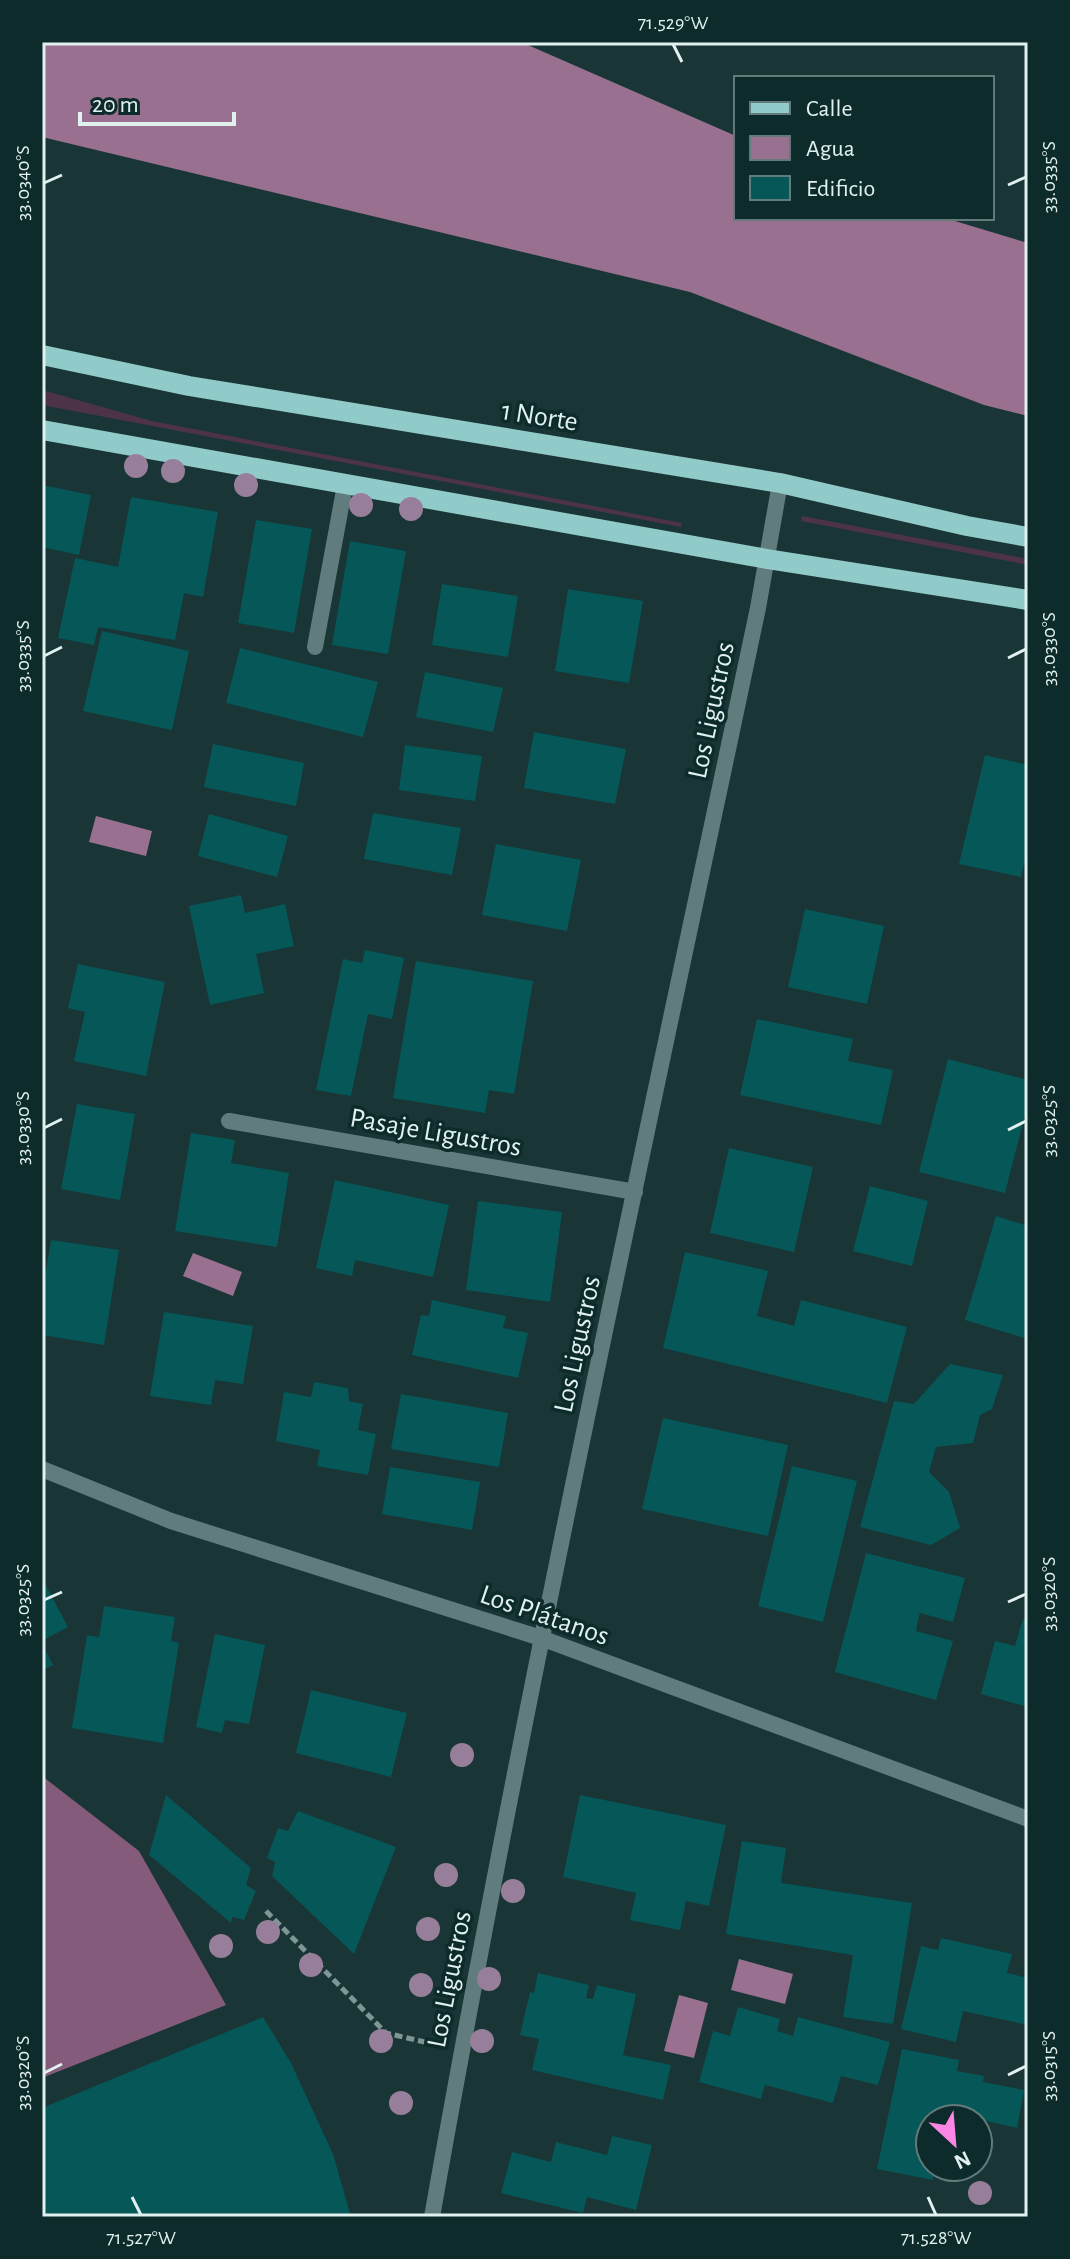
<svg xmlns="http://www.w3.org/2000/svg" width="1070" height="2259" viewBox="0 0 1070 2259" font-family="'Alegreya Sans',sans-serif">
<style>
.green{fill:#4c3347}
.forest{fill:#845b7b}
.water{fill:#9a7090}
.building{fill:#065858}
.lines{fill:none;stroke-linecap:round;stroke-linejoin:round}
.path{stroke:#809696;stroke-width:5;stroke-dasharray:8 4;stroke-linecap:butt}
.street{stroke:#617c7c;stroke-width:16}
.primary{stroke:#90cac9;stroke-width:20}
.tree{fill:#977f9b}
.ticks{fill:none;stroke:#e1f1f0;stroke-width:3}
.labels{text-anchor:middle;stroke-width:7;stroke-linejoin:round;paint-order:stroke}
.street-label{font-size:28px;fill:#e1f1f0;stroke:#0e2b2b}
.neatline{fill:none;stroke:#e1f1f0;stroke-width:3}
.ticks-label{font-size:20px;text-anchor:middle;fill:#e1f1f0}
</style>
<rect width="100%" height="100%" fill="#193535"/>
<path class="green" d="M 42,390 L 152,421 L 682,523 L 681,527 L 42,405 Z
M 802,516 L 1028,559 L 1028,565 L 801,521 Z"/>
<path class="forest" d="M 42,1776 L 139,1851 L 226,2005 L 42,2078 Z"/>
<path class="water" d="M 42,42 L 521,42 L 736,136 L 736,218 L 945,218 L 1028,243 L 1028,416 L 984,405 L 690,292 L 42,137 Z
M 96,816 L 152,831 L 146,856 L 89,842 Z
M 193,1253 L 242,1272 L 233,1296 L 183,1276 Z
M 739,1959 L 793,1974 L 785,2004 L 731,1990 Z
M 679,1995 L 708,2003 L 694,2058 L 664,2051 Z"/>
<path class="building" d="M 42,485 L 91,495 L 79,555 L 42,547 Z
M 131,497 L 218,512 L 203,597 L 184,593 L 175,640 L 98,627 L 94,645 L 58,638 L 75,558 L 118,567 Z
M 256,520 L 312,529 L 294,633 L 238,623 Z
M 350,541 L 406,551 L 388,654 L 332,645 Z
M 442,584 L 518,596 L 508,657 L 432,645 Z
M 568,589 L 643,601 L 629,683 L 555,671 Z
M 102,631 L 189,651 L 172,730 L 83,711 Z
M 240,648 L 378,682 L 363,737 L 226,703 Z
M 425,672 L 503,688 L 493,732 L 416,717 Z
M 534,732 L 626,749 L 615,804 L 524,788 Z
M 213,744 L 304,763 L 296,806 L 204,787 Z
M 405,745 L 482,756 L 475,801 L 399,790 Z
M 985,755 L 1028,765 L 1028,847 L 1021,877 L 959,864 Z
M 373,813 L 461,828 L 452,875 L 364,859 Z
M 209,814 L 288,836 L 277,877 L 198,856 Z
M 496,844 L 581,860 L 567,931 L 482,915 Z
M 241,895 L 245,913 L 285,904 L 294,946 L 256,954 L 264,993 L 210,1005 L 189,906 Z
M 805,909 L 884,926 L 867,1004 L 788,987 Z
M 365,950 L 404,958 L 392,1019 L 368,1014 L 351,1096 L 316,1090 L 343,959 L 362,963 Z
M 416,961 L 533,981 L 514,1094 L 489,1090 L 485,1113 L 393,1098 Z
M 78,964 L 165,982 L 146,1076 L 74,1061 L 85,1012 L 68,1008 Z
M 757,1019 L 853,1039 L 848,1061 L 893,1070 L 881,1125 L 740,1095 Z
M 948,1059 L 1028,1080 L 1028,1103 L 1005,1193 L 919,1172 Z
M 77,1104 L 135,1114 L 120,1200 L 61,1189 Z
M 191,1133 L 235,1140 L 231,1163 L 289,1173 L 277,1247 L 175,1231 Z
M 729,1148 L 813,1167 L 794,1252 L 710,1233 Z
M 335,1180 L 449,1205 L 433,1277 L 355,1260 L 352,1276 L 316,1268 Z
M 870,1186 L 928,1201 L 912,1266 L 853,1251 Z
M 478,1201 L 562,1212 L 550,1302 L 466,1290 Z
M 996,1216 L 1028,1226 L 1028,1339 L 965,1320 Z
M 51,1240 L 119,1250 L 104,1345 L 42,1335 L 42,1295 Z
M 685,1252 L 768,1271 L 757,1316 L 794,1326 L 801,1300 L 907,1327 L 887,1403 L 663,1348 Z
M 432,1300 L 506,1316 L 503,1328 L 528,1333 L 518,1378 L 412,1355 L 421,1315 L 429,1316 Z
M 164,1312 L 253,1326 L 243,1384 L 215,1380 L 211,1405 L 150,1396 Z
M 950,1364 L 1003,1375 L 992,1409 L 980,1415 L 973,1443 L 936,1447 L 929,1472 L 949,1492 L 960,1528 L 931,1545 L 860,1527 L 894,1401 L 914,1404 Z
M 314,1382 L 348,1388 L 349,1401 L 363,1404 L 358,1430 L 376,1434 L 368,1475 L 317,1466 L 320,1450 L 276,1441 L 284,1392 L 311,1397 Z
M 401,1394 L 508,1413 L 499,1467 L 391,1449 Z
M 663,1418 L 788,1445 L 768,1536 L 642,1509 Z
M 792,1466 L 857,1481 L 823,1622 L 758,1606 Z
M 390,1467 L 480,1482 L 472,1530 L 382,1514 Z
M 866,1553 L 965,1578 L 953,1622 L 920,1613 L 918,1620 L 916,1631 L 953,1641 L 936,1700 L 835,1672 Z
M 42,1578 L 68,1627 L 42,1641 Z
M 104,1606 L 175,1617 L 171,1641 L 179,1643 L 163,1743 L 72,1728 L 87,1635 L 99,1637 Z
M 1023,1619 L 1028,1620 L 1028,1707 L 981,1694 L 995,1641 L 1015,1646 Z
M 215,1634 L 265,1645 L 249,1724 L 225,1720 L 222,1733 L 196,1727 Z
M 42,1644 L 53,1665 L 42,1671 Z
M 311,1690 L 407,1713 L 391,1777 L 296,1753 Z
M 166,1795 L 251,1868 L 246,1885 L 256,1891 L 244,1920 L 232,1917 L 231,1923 L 149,1855 Z
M 580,1795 L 726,1825 L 709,1906 L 686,1901 L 680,1930 L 630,1920 L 636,1893 L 563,1877 Z
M 298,1811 L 396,1847 L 354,1954 L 272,1876 L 275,1862 L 267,1858 L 278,1828 L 288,1831 Z
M 742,1841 L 786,1848 L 781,1883 L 912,1903 L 893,2024 L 843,2017 L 853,1955 L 726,1934 Z
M 941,1938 L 1012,1954 L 1007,1973 L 1028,1978 L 1028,2025 L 963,2011 L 956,2042 L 901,2029 L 921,1946 L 938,1950 Z
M 538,1973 L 589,1985 L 586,1998 L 593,1999 L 597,1985 L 636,1994 L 623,2055 L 671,2065 L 663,2100 L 532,2070 L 539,2039 L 520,2035 L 530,1992 L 534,1993 Z
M 738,2007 L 780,2019 L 777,2031 L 793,2036 L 798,2017 L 890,2042 L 878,2085 L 841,2076 L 833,2103 L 765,2085 L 761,2099 L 699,2082 L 713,2031 L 730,2036 Z
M 263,2017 L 291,2063 L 333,2154 L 351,2217 L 42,2217 L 42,2108 Z
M 902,2049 L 959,2060 L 957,2071 L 984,2076 L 983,2082 L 1024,2090 L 1017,2128 L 978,2119 L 930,2119 L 930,2167 L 935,2167 L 933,2180 L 877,2169 Z
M 612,2136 L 652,2145 L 636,2210 L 587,2197 L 583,2213 L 501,2193 L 512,2152 L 551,2162 L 556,2142 L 607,2155 Z"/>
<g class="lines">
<path class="path" d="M 266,1911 L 386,2033 L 429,2043"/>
<path class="street" d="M 315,647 L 345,485
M 229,1121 L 635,1192
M 42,1469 L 171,1521 L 541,1638 L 1028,1819
M 432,2217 C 527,1678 645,1143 758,608 L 780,483"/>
<path class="primary" d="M 42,355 L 189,386 L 780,483 L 967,526 L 1028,537
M 42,430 L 767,559 L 1028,600"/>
</g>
<g class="tree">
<circle cx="136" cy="466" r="12"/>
<circle cx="173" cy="471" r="12"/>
<circle cx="246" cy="485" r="12"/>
<circle cx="361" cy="505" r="12"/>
<circle cx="411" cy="509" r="12"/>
<circle cx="462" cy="1755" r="12"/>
<circle cx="446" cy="1875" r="12"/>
<circle cx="513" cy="1891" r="12"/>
<circle cx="428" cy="1929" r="12"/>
<circle cx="268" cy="1932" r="12"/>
<circle cx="221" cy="1946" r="12"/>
<circle cx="311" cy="1965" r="12"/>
<circle cx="489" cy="1979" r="12"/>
<circle cx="421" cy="1985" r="12"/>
<circle cx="381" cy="2041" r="12"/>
<circle cx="482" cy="2041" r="12"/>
<circle cx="401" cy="2103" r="12"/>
<circle cx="980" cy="2193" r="12"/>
</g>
<path class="ticks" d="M 673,44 L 682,62M 44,183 L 62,175M 1008,185 L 1026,177M 44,656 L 62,647M 1008,658 L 1026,649M 44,1128 L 62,1119M 1008,1130 L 1026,1121M 44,1600 L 62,1592M 1008,1602 L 1026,1594M 44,2073 L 62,2064M 1008,2075 L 1026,2066M 132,2197 L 141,2215M 928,2197 L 936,2215"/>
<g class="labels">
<g class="street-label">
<text transform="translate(540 415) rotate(9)" y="10">1 Norte</text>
<text transform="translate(710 710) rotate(-78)" y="10">Los Ligustros</text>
<text transform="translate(436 1131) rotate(10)" y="10">Pasaje Ligustros</text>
<text transform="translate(576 1344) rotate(-78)" y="10">Los Ligustros</text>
<text transform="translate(545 1614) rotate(19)" y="10">Los Plátanos</text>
<text transform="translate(448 1979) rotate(-79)" y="10">Los Ligustros</text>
</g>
</g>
<rect width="1070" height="2259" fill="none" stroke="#0e2b2b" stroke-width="88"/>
<rect x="734" y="76" width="260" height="144" fill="#0e2b2b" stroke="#627a7a" stroke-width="2"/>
<rect x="750" y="102" width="40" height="12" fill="#90cac9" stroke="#627a7a" stroke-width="2"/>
<text x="806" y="116" font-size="24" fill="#e1f1f0">Calle</text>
<rect x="750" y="136" width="40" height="24" fill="#9a7090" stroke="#627a7a" stroke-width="2"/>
<text x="806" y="156" font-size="24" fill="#e1f1f0">Agua</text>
<rect x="750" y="176" width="40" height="24" fill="#065858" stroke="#627a7a" stroke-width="2"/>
<text x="806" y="196" font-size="24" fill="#e1f1f0">Edificio</text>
<g transform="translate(954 2143) rotate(154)"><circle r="38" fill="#0e2b2b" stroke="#627a7a" stroke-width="2"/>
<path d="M0-6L14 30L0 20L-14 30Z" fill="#fb86e5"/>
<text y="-12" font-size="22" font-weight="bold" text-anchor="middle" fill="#e1f1f0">N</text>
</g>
<path d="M80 112v12h154v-12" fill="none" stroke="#e1f1f0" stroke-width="4"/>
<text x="92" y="112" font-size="24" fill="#e1f1f0" stroke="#0e2b2b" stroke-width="6" paint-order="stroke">20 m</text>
<rect x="44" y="44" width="982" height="2171" class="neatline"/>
<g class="ticks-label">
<text x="673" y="29">71.529°W</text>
<text transform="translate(1048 177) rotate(-90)" y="7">33.0335°S</text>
<text transform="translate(22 183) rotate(-90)" y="7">33.0340°S</text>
<text transform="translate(1048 649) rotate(-90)" y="7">33.0330°S</text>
<text transform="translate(22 656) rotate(-90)" y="7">33.0335°S</text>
<text transform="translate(1048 1121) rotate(-90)" y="7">33.0325°S</text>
<text transform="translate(22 1128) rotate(-90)" y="7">33.0330°S</text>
<text transform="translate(1048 1594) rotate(-90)" y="7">33.0320°S</text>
<text transform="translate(22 1600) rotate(-90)" y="7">33.0325°S</text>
<text transform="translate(1048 2066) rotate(-90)" y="7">33.0315°S</text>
<text transform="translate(22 2073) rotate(-90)" y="7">33.0320°S</text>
<text x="141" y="2244">71.527°W</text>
<text x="936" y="2244">71.528°W</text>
</g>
</svg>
